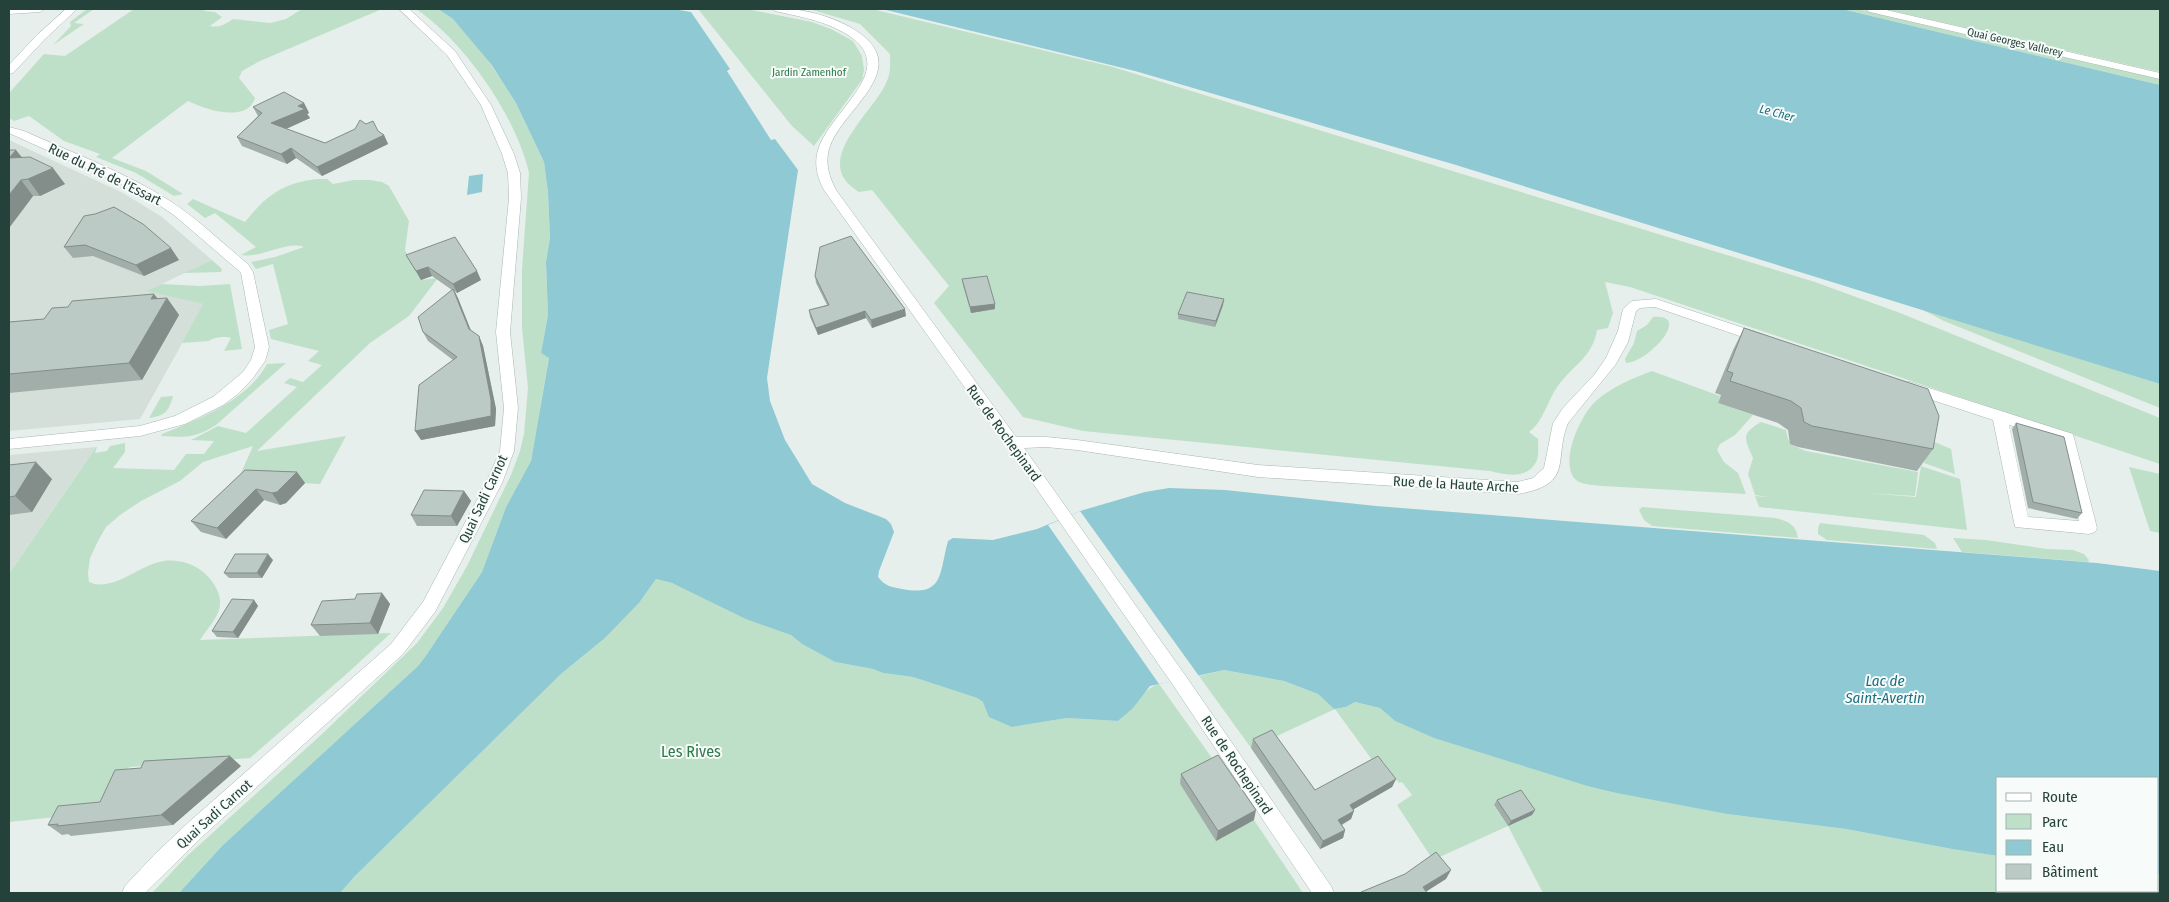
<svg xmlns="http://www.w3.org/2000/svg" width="2169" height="902" viewBox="0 0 2169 902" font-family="'Fira Sans Condensed',sans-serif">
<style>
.built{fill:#d4dfda}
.green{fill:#bfe0c8;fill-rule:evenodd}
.water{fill:#8ec9d4}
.pier{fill:#e6efeb}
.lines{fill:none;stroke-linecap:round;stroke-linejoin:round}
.minor-casing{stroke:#a8b8b2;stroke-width:1}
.minor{fill:#fff;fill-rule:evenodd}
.wall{fill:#a1aea9}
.shaded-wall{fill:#838d89}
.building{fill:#bbcac4;stroke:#838d89}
.labels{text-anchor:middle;stroke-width:4;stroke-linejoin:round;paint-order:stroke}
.far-street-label{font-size:11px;fill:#24423a;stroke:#f7fbf9}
.far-park-label{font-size:11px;fill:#2d7a4b;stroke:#f7fbf9}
.far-water-label{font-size:12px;font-style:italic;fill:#1c6f80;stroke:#f7fbf9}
.street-label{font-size:14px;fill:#24423a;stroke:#f7fbf9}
.water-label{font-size:15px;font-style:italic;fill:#1c6f80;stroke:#f7fbf9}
.near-park-label{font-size:16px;fill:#2d7a4b;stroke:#f7fbf9}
</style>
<rect width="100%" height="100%" fill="#e6efeb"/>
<path class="built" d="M 9,140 L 123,193 L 162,217 L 212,260 L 147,291 L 204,304 L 140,419 L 9,431 Z
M 96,447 L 71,483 L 9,574 L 9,455 Z"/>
<path class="green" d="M 87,9 L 107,9 L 94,9 L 74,23 L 84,24 L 53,45 L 71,26 L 70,22 Z
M 134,9 L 206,9 L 204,11 L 215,12 L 222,17 L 210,26 C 220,28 225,24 233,19 L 270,23 L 286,19 L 302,9 L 382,9 L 260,61 L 242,71 L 239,78 L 255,98 C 247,124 204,109 188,101 L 112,158 L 146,171 L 183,194 L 174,196 L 136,173 L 96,157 L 100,154 L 64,141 L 29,116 L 14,121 L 9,118 L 10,92 L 44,54 L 65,56 Z
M 416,9 L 438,9 L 453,19 L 482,51 L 516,103 L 544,162 L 548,192 L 550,238 L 546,262 L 548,315 L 541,353 L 549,357 L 531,461 L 506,507 L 482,572 L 425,657 L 418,666 L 222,846 L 179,893 L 152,893 L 187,856 L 321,735 L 417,643 L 443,608 L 467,566 L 511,475 L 520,451 L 524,434 L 528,388 L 522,328 L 522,269 L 529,173 C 516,116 464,41 416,9 Z
M 698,9 L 747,9 L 812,22 L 831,29 L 853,41 L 862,56 L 864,70 L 862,80 L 814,146 L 792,126 Z
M 809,9 L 872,9 L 1113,67 L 1815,282 L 1900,313 L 2160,418 L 2160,464 L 1630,287 L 1605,282 L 1613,313 L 1608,328 L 1597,330 C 1593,357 1572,366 1558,386 C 1547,401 1544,421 1529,432 L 1538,439 C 1538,445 1539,454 1537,460 C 1528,480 1506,475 1490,471 L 1083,431 L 1023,417 L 934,303 L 949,286 L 872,190 L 859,192 C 808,162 874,113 887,81 C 891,72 890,64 890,54 L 860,24 Z
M 1842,9 L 1857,9 L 2160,79 L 2160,85 Z
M 1884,9 L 2160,9 L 2160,72 L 2142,68 Z
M 317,179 L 327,179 L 333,184 L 354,180 L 370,180 L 382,182 L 389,186 L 409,221 L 405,250 L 421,280 L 438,278 L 409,316 L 370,343 L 257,451 L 346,436 L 320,484 L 238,480 L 253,446 L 203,462 L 180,481 L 141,501 L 120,515 L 106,527 L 98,541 L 90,558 L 88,573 L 89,582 C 113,593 140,564 164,561 C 170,560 177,561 183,562 C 195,565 204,571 211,580 C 231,607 214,618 200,640 L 391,633 L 351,670 L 250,758 L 130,767 L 111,780 L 94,813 L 9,822 L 9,574 L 96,447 L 97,447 L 95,453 L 107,451 L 110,446 L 125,443 L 125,452 L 113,468 L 174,470 L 186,454 L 204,454 L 214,441 L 191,440 L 218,426 L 246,433 L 297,387 L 284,383 L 290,378 L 303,382 L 322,365 L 308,361 L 319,351 L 271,339 L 269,330 L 288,324 L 273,264 L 256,269 L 251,262 L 275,257 L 304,247 C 286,240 261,259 241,255 L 256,247 L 215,213 L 205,218 L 187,204 L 193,199 L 245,222 C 266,196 282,183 317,179 Z
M 212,260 L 222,269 L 221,272 L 184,273 Z
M 162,284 L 200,286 L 230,284 L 242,349 L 224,351 L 231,338 C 226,336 214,337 209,341 L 182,343 L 203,304 L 146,291 Z
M 1919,308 L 2160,384 L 2160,408 L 1944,321 Z
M 1653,317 C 1693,313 1649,362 1626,363 L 1625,359 L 1634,343 L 1637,331 L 1647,325 Z
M 286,363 L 216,425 C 193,439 187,437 161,436 L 162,434 C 198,419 247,401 267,364 Z
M 1652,371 L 1720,396 L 1718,403 L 1753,415 L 1735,435 L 1720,444 L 1717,450 L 1724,462 L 1738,473 L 1746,494 L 1602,486 C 1594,485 1582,485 1576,480 C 1558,463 1581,413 1597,400 C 1612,387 1633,378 1652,371 Z
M 173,396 C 169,411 165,416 149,418 L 161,397 Z
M 1761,422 L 1786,430 C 1788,444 1793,446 1806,451 L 1918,472 L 1915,496 L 1866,493 L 1916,497 L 1921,466 L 1960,479 L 1967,530 L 1759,507 L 1755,496 L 1768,497 L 1755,495 L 1748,474 L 1753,458 C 1745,439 1740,434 1761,422 Z
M 1930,440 L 1951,449 L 1955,474 L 1924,463 Z
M 2129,467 L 2160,474 L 2160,533 L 2150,531 Z
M 1642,507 L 1776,518 C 1789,522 1796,525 1798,538 L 1652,526 L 1644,520 L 1639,510 Z
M 1820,523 L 1924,535 L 1935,543 L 1937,549 L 1827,540 L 1818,534 L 1818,528 Z
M 1953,538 L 1986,540 L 2047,549 L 2073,550 L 2084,554 L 2089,560 L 2088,562 L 1962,552 Z
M 656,579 L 672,583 L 791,635 L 802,644 L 835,662 L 873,669 L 883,673 L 913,677 L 977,698 L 983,702 L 1012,727 L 1067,718 L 1118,721 C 1132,710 1143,688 1159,684 L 1217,765 L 1180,784 L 1216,840 L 1254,820 L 1303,893 L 340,893 L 355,876 L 561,674 L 605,638 L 639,603 Z
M 1224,670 L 1284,681 L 1318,694 L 1334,709 L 1346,707 L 1355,702 L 1380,708 L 1395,721 L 1435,738 L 1587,786 L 1727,814 L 1846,829 L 1952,849 L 1998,856 L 1998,891 L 2158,891 L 2158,874 L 2160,874 L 2160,893 L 1543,893 L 1508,826 L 1433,860 L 1397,805 L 1412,795 L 1402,782 L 1399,783 L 1383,761 L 1375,764 L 1335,709 L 1251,748 L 1199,676 ZM 1494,806 L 1532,815 L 1508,826 Z"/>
<path class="water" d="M 438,9 L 673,9 L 691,12 L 730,69 L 727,71 L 771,140 L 775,139 L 798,170 L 767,378 L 770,401 L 785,440 L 812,484 L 845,503 L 886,519 L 891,524 L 894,532 L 879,571 L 878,577 C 885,586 891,587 902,589 C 944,597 939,574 948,541 L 953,538 L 993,540 L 1037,529 L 1080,511 L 1145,492 L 1169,488 L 1225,490 L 1376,506 L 2097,563 L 2160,571 L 2160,874 L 2158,874 L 2158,778 L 1998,778 L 1998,856 L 1952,849 L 1846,829 L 1727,814 L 1617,793 L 1587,786 L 1434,738 L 1395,721 L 1380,708 L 1355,702 L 1346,707 L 1334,709 L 1318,694 L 1284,681 L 1224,670 L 1150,686 L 1133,708 L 1118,721 L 1067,718 L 1012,727 L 989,717 L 983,702 L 977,698 L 913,677 L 883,673 L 873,669 L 835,662 L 802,644 L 791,635 L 746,619 L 672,583 L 656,579 L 639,603 L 605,638 L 561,674 L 355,876 L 340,893 L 179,893 L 222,846 L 418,666 L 425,657 L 482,572 L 506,507 L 531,461 L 549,358 L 541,353 L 548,315 L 546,262 L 550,238 L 548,192 L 544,162 L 516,103 L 491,64 L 453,19 Z
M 882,9 L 1842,9 L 2160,85 L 2160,384 L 1456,165 L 1135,71 Z
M 483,174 L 482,192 L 467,195 L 469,176 Z"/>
<path class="pier" d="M 1080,511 L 1199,676 L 1159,684 L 1048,525 Z"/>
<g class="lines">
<defs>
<path id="minor" d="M 9,9 L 45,9 L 40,12 L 9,14 Z
M 66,9 L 77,9 L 45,39 L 13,73 L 9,74 L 9,65 L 37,35 Z
M 399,9 L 409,9 L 455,51 L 491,105 L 514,154 L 520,173 L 521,198 L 510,332 L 518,408 L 514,451 L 502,483 L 435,612 L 403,654 L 204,835 L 145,893 L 122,893 L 125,886 L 154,855 L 190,821 L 391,644 L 423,602 L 486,483 L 500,451 L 504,408 L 496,332 L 509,198 L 508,173 L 502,154 L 481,105 L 447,55 Z
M 773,9 C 798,7 828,15 850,27 C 920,67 841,108 829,149 C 825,164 829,176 836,190 L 1016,437 L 1046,437 L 1077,440 L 1258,465 L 1518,482 L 1533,478 L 1544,468 L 1553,423 L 1563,408 L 1594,375 L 1606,358 L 1618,331 L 1623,309 L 1632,301 L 1656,299 L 1765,335 L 1767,338 L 1765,341 L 1760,343 L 1655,307 L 1640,308 L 1636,311 L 1628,342 L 1616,364 L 1568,423 C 1553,460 1575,484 1518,494 L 1258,477 L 1077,450 L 1046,447 L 1024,448 L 1185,675 L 1331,886 L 1334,893 L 1312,893 L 1173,685 L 1025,472 L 824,190 C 817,177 814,164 818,150 C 830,108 910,64 837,29 C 817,19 796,16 775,11 Z
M 1865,9 L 1882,9 L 2160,73 L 2160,79 L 1870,12 Z
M 9,127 L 24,131 C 73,153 125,172 170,201 C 198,219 222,243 248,264 L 253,272 L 269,347 L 265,361 L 253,378 L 238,394 L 223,405 L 185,424 L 140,436 L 9,449 L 9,439 L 140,426 L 175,416 L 213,397 L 243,372 L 251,360 L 255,347 L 241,273 L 238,270 L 174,215 L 159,205 L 117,182 L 9,133 Z
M 1910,382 L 2073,434 L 2097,528 L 2095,532 L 2089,534 L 2015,527 L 1993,420 L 1905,391 L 1903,387 L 1905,383 ZM 2009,425 L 2061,441 L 2079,521 L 2028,517 Z"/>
</defs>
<use href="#minor" class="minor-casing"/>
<use href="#minor" class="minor"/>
</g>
<path class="wall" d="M 304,103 L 309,113 L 307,114 L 310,118 L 286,129 L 325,143 L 378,131 L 384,135 L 388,144 L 322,176 L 296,158 L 287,164 L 242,146 L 237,137 L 258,116 L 253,107 Z
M 22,157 L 65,184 L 40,196 L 33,196 L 9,228 Z
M 84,216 L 179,260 L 144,276 L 93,256 L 73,258 L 64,247 Z
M 406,255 L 481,280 L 457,293 L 455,291 L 470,330 L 479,336 L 483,346 L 496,409 L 495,426 L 421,440 L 453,360 L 428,341 L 423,332 L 452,290 L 432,276 L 421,280 Z
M 815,276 L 906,316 L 872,328 L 866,318 L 818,335 L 810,317 L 809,310 L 827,305 L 816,283 Z
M 962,279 L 995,304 L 995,309 L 971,313 L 963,285 Z
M 167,298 L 179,315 L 142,380 L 9,393 L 9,322 L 44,319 L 158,299 Z
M 1224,299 L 1223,305 L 1215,327 L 1178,319 L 1178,314 Z
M 1744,328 L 1933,449 L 1917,471 L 1798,447 L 1790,444 L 1788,430 L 1778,423 L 1718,403 L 1721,395 L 1715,393 L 1733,350 Z
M 2016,423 L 2082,513 L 2077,519 L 2028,508 L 2012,429 Z
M 9,465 L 52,479 L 32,512 L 9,515 Z
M 245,470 L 297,472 L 305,483 L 286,503 L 280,505 L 264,500 L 226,539 L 201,532 L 191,521 Z
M 464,491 L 471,501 L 457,526 L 417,526 L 411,515 Z
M 273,560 L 262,578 L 229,578 L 224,573 Z
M 382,593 L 390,604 L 378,634 L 320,636 L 311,625 L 355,599 Z
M 254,600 L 258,606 L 238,638 L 217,637 L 212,631 Z
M 1253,739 L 1315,790 L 1396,779 L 1392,787 L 1354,809 L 1351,819 L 1342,825 L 1345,830 L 1343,838 L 1320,849 L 1251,748 Z
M 241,766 L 173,825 L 71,836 L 68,834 L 62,835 L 48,825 L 100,802 Z
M 1181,774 L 1254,820 L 1216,841 L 1180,784 Z
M 1497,800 L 1532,815 L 1508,826 L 1494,805 Z"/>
<path class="shaded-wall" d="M 304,103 L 309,113 L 307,114 L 310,118 L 277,133 L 271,123 L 298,106 Z
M 384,135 L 388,144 L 322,176 L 317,167 Z
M 291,148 L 296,158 L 287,164 L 281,154 Z
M 16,150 L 29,166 L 9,158 Z
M 53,168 L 65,184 L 40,196 L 28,179 Z
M 21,180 L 33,196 L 9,228 L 9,195 Z
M 171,248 L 179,260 L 144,276 L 136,265 Z
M 428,267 L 432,276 L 421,280 L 416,271 Z
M 477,271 L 481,280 L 457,293 L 453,284 Z
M 453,289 L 458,298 L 474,338 L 469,329 Z
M 154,294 L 163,305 L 167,298 L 179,315 L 142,380 L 129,363 L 151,299 Z
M 1224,299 L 1223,305 L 1215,327 L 1216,321 Z
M 995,304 L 995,309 L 971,313 L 970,307 Z
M 905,309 L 906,316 L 872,328 L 871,320 Z
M 865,311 L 866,318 L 818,335 L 816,328 Z
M 479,336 L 483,346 L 496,409 L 495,426 L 421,440 L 415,431 Z
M 36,462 L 52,479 L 32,512 L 15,496 Z
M 297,472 L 305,483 L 286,503 L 280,505 L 272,493 Z
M 256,489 L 264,500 L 226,539 L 217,528 Z
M 464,491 L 471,501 L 457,526 L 451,516 Z
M 268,554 L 273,560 L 262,578 L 257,573 Z
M 382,593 L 390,604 L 378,634 L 370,623 Z
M 254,600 L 258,606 L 238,638 L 233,632 Z
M 230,756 L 241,766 L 173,825 L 161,815 Z
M 1396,779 L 1392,787 L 1347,813 L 1350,805 Z
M 1256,810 L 1254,820 L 1216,841 L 1218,831 Z
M 1535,810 L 1532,815 L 1508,826 L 1511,821 Z
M 1354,811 L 1351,819 L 1335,828 L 1338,820 Z
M 1345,830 L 1343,838 L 1320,849 L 1323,841 Z
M 1451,870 L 1446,879 L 1424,893 L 1423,887 Z"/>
<path class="building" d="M 284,92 L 304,103 L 298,106 L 305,109 L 271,123 L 325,143 L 355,129 L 360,120 L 366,124 L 373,121 L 378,131 L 384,135 L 317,167 L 291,148 L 281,154 L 237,137 L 262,113 L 253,107 Z
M 9,150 L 16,150 L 9,158 L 30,157 L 53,168 L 28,179 L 21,180 L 9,195 Z
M 114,207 L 143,224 L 171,248 L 136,265 L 85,245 L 64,247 L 84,216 L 95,214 Z
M 851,236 L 905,309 L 871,320 L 865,311 L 816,328 L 809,310 L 829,305 L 815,276 L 820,247 Z
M 455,237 L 477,271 L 453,284 L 428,267 L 416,271 L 406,255 Z
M 987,276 L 995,304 L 970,307 L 962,279 Z
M 453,289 L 469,329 L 479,336 L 491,400 L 491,416 L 415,431 L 419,385 L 457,357 L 423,332 L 418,317 Z
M 1187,292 L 1224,299 L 1216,321 L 1178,314 Z
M 154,294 L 151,299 L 167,298 L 129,363 L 9,374 L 9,322 L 44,319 L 52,308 L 68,307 L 72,301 Z
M 1744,328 L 1928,389 L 1939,416 L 1933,449 L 1812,426 L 1804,422 L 1801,408 L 1791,401 L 1730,381 L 1733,373 L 1727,371 Z
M 2016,423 L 2064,437 L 2082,513 L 2033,502 Z
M 36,462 L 15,496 L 9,497 L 9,465 Z
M 245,470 L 297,472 L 277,492 L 272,493 L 256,489 L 217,528 L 191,521 Z
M 424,490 L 464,491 L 451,516 L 411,515 Z
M 235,554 L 268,554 L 257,573 L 224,573 Z
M 382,593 L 370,623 L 311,625 L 322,601 L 355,599 L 357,594 Z
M 232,599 L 254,600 L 233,632 L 212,631 Z
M 1272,730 L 1315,790 L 1378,756 L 1396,779 L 1350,805 L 1354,811 L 1338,820 L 1345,830 L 1323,841 L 1253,739 Z
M 1218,755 L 1256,810 L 1218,831 L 1181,774 Z
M 230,756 L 161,815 L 57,826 L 58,824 L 48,825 L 58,806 L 100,802 L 115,770 L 141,768 L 144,761 Z
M 1521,790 L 1535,810 L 1511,821 L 1497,800 Z
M 1436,852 L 1451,870 L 1423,887 L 1427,893 L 1362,893 L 1361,892 L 1405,874 Z"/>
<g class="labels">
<g class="far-street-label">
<text transform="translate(2015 42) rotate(13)" y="4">Quai Georges Vallerey</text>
</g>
<g class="far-park-label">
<text x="809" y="76">Jardin Zamenhof</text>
</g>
<g class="far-water-label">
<text transform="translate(1777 113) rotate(15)" y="4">Le Cher</text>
</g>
<g class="street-label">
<text transform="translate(105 174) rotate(26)" y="5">Rue du Pré de l'Essart</text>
<text transform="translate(1004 433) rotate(54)" y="5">Rue de Rochepinard</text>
<text transform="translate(1456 484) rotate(3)" y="5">Rue de la Haute Arche</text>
<text transform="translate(483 499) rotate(-65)" y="5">Quai Sadi Carnot</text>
<text transform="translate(1237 765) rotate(56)" y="5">Rue de Rochepinard</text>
<text transform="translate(214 814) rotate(-42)" y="5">Quai Sadi Carnot</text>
</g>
<g class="water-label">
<text x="1885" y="686">Lac de<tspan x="1885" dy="17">Saint-Avertin</tspan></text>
</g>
<g class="near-park-label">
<text x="691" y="757">Les Rives</text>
</g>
</g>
<rect width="2169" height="902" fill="none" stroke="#24423a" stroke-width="20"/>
<rect x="1996" y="777" width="162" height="115" fill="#f7fbf9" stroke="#a3b1ad"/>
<rect x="2006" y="793" width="25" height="8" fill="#ffffff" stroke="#a3b1ad"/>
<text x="2042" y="802" font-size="15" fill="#24423a">Route</text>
<rect x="2006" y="814" width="25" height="15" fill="#bfe0c8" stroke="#a3b1ad"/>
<text x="2042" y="827" font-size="15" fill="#24423a">Parc</text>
<rect x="2006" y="840" width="25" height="15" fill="#8ec9d4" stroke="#a3b1ad"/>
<text x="2042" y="852" font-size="15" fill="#24423a">Eau</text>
<rect x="2006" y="864" width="25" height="15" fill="#bbcac4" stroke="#a3b1ad"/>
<text x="2042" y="877" font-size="15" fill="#24423a">Bâtiment</text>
</svg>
